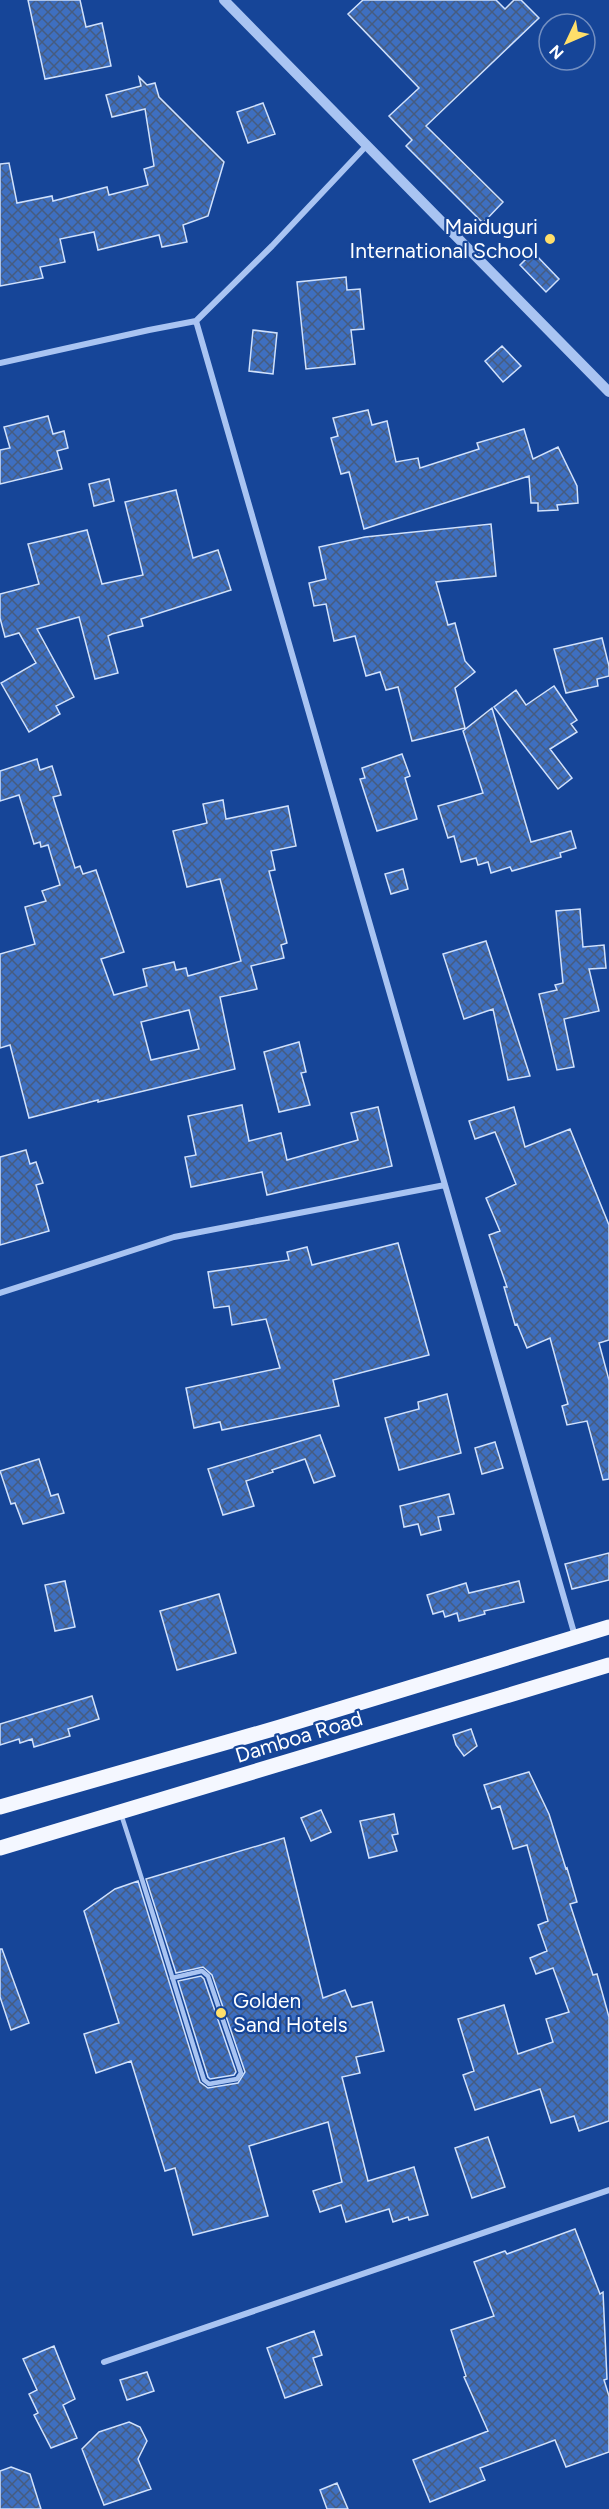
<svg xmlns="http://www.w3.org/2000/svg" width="609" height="2509" viewBox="0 0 609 2509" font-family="Figtree,sans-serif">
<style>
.building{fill:url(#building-cross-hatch);stroke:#d0e1fc;stroke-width:1.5;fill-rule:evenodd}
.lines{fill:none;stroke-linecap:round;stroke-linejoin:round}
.service{stroke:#a9c4f2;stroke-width:4.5}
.minor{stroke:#a9c4f2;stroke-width:6}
.tertiary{stroke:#a9c4f2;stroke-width:10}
.primary{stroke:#f4f7ff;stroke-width:15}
.poi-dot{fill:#ffdf6a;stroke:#164598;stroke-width:2}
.labels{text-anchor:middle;stroke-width:4.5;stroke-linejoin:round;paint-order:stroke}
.poi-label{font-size:21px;fill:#fff;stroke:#164598;text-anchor:end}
.street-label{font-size:21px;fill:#fff;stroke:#164598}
</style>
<defs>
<pattern id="building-cross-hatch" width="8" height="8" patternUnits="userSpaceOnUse" patternTransform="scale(1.5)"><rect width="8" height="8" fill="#3e6fc0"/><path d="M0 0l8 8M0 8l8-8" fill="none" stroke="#465c80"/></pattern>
</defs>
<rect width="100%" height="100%" fill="#164598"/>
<path class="building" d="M 28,0 L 80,0 L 86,27 L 102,23 L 111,66 L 45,79 Z
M 363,0 L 496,0 L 505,9 L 514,0 L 521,0 L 539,18 L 426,126 L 503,202 L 483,223 L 406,146 L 412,140 L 389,116 L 419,88 L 348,14 Z
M 139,77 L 147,85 L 155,83 L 159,97 L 224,162 L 208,216 L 183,225 L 187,242 L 162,247 L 159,235 L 98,250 L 94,232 L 60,239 L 65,262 L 40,267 L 43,278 L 0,286 L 0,164 L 9,163 L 17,203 L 52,196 L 53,201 L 107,187 L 109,195 L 148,185 L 144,169 L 154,166 L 145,109 L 112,117 L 106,95 L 141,86 Z
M 263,103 L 275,134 L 248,143 L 237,112 Z
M 533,252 L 559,279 L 546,292 L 520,265 Z
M 346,277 L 347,290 L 360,289 L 364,329 L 351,330 L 355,364 L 306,369 L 297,282 Z
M 253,330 L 277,333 L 273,374 L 249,371 Z
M 502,346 L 521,366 L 503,382 L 485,361 Z
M 368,410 L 372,425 L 387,421 L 396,462 L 418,458 L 420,468 L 479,449 L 477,443 L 524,429 L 533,459 L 558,447 L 577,486 L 578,503 L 557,505 L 558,510 L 538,511 L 538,503 L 531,503 L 529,476 L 364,529 L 349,472 L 341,474 L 331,438 L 338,436 L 333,418 Z
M 48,416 L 53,434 L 64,431 L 68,448 L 57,451 L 62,469 L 0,484 L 0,450 L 10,448 L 4,427 Z
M 109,479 L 114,501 L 94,506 L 89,484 Z
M 176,490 L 193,558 L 218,550 L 231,590 L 141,619 L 143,626 L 112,634 L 108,636 L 118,673 L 95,679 L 79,617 L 37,629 L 74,697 L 56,706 L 60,714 L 29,732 L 1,683 L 36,663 L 19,633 L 5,637 L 0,618 L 0,594 L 39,584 L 28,544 L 87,530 L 102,584 L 143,575 L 125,502 Z
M 491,524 L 496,576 L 436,582 L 448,625 L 455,623 L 465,661 L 475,672 L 455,688 L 465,728 L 412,741 L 398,687 L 386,690 L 380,672 L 366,676 L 355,636 L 334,641 L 326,604 L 314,606 L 309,583 L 326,579 L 319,547 L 365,537 Z
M 602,638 L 609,666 L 609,676 L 597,679 L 598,686 L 566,693 L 554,649 Z
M 554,686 L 577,720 L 571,724 L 577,732 L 550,749 L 572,778 L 558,789 L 494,707 L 516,690 L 526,705 Z
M 492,708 L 531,842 L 571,831 L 576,848 L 560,853 L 561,857 L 512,871 L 510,867 L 491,873 L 488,862 L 478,865 L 476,858 L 461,862 L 454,836 L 448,838 L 438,806 L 483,793 L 463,731 Z
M 402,754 L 410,776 L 405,778 L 417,819 L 377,831 L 360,779 L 365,778 L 362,768 Z
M 37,759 L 40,770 L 52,766 L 61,795 L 53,797 L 75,868 L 80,866 L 83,874 L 96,870 L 124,952 L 101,959 L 114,995 L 147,986 L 143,969 L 174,962 L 176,970 L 186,968 L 188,976 L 241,961 L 220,879 L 187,887 L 173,831 L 207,823 L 203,804 L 223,800 L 226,819 L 288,806 L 296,846 L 271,851 L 275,870 L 269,871 L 287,943 L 281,945 L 284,958 L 251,966 L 257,989 L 220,997 L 235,1069 L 98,1102 L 98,1100 L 29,1118 L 10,1045 L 0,1048 L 0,954 L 35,944 L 25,907 L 46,901 L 42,891 L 60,885 L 48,845 L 41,847 L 40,842 L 34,844 L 19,795 L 0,801 L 0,771 ZM 189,1010 L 199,1049 L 151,1060 L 141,1022 Z
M 403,869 L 408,889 L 391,894 L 385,874 Z
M 580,909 L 583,947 L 604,945 L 606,968 L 589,969 L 599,1011 L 564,1019 L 574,1067 L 557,1070 L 539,994 L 557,990 L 555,985 L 563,983 L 556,911 Z
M 486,941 L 503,993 L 530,1076 L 508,1080 L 493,1009 L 464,1019 L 443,954 Z
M 299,1042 L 306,1072 L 301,1073 L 310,1105 L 279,1112 L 264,1052 Z
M 242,1105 L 249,1141 L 281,1133 L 287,1160 L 358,1140 L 351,1113 L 378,1107 L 392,1166 L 267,1195 L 262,1172 L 191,1187 L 185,1157 L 196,1155 L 188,1116 Z
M 514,1107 L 525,1147 L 570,1129 L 609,1225 L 609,1340 L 599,1343 L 609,1380 L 609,1479 L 603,1480 L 587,1421 L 567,1425 L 562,1406 L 568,1404 L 550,1338 L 527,1348 L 517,1324 L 515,1325 L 504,1287 L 507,1287 L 489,1235 L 500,1231 L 486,1198 L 516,1184 L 495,1132 L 475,1139 L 469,1121 Z
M 26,1150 L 30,1164 L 36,1162 L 43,1183 L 36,1185 L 49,1231 L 0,1245 L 0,1157 Z
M 398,1243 L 429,1355 L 333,1380 L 339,1406 L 222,1430 L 220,1422 L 194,1428 L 186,1388 L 280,1368 L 266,1319 L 232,1325 L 229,1306 L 214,1308 L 208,1272 L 289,1260 L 287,1252 L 307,1247 L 312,1265 Z
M 447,1394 L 461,1453 L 399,1470 L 385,1418 L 419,1409 L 418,1402 Z
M 320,1435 L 335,1476 L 314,1483 L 305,1459 L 272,1470 L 273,1472 L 246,1481 L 254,1506 L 223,1515 L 208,1469 Z
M 495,1442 L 503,1468 L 482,1474 L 475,1448 Z
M 39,1459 L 51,1496 L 58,1494 L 64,1513 L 23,1524 L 15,1503 L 11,1504 L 0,1471 Z
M 449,1494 L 454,1514 L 438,1517 L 441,1530 L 421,1535 L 418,1524 L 404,1527 L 400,1506 Z
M 609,1553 L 609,1580 L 572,1589 L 565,1564 Z
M 65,1581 L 75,1627 L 55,1631 L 45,1585 Z
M 519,1581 L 524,1602 L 484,1611 L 485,1614 L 459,1621 L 457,1613 L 445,1617 L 443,1611 L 433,1614 L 427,1595 L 466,1583 L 469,1593 Z
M 219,1594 L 236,1653 L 177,1670 L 160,1611 Z
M 92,1696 L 99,1719 L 68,1729 L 70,1736 L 34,1747 L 32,1739 L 20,1743 L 19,1739 L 0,1745 L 0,1724 Z
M 471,1729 L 477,1746 L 464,1756 L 456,1745 L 453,1735 Z
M 529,1772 L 549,1814 L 566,1869 L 567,1868 L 577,1902 L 570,1904 L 593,1975 L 597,1974 L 609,2017 L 609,2121 L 579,2131 L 574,2116 L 551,2123 L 540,2089 L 475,2110 L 463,2075 L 474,2071 L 458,2019 L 504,2005 L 518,2054 L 553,2042 L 546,2019 L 569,2012 L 553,1968 L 536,1974 L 530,1958 L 547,1951 L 538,1925 L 548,1921 L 527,1845 L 513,1849 L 500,1806 L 492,1809 L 484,1785 Z
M 321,1810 L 331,1832 L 311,1841 L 301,1818 Z
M 394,1814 L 398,1834 L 392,1835 L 397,1851 L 369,1858 L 360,1821 Z
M 284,1838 L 323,1998 L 345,1990 L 352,2007 L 372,2002 L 384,2051 L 356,2057 L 360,2073 L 342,2077 L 368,2181 L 414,2167 L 428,2215 L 409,2220 L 408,2217 L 393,2222 L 389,2209 L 346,2222 L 341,2205 L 320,2212 L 313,2191 L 342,2182 L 328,2122 L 249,2146 L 268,2216 L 193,2235 L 175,2168 L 165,2171 L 131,2061 L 96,2073 L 84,2034 L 119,2023 L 84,1911 L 115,1889 L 138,1881 L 200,2082 L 208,2088 L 238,2083 L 245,2072 L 212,1975 L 203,1967 L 176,1973 L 146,1879 Z
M 0,1949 L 2,1949 L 29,2023 L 11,2030 L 0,1997 Z
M 201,1976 L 204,1979 L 236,2072 L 234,2075 L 210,2079 L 208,2077 L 178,1981 Z
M 488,2137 L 505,2187 L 472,2198 L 455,2148 Z
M 575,2229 L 600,2294 L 603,2292 L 607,2379 L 604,2380 L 609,2396 L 609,2452 L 566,2467 L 555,2440 L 480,2468 L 485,2480 L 430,2502 L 413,2460 L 488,2431 L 464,2377 L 466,2376 L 451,2330 L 494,2316 L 474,2262 L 505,2251 L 507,2254 Z
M 314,2331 L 322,2355 L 313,2358 L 322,2385 L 285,2398 L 267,2348 Z
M 54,2346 L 75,2399 L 63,2405 L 77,2438 L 51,2448 L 34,2415 L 38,2413 L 29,2394 L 37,2390 L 23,2359 Z
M 147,2372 L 154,2391 L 127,2400 L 120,2380 Z
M 129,2422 L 140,2427 L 147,2441 L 138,2459 L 151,2489 L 104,2505 L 82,2449 L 99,2432 Z
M 11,2467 L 30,2474 L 41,2509 L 0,2509 L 0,2471 Z
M 337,2483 L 348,2509 L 327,2509 L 320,2490 Z"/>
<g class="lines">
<path class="service" d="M 121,1814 C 150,1902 176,1991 204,2080 L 209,2084 L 237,2079 L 241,2073 L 208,1976 L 202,1971 L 172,1978"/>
<path class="minor" d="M 196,321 L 575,1636
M 0,363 L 149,330 L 196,321 L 272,246 L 367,145
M 0,1293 L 174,1237 L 445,1185
M 104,2362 L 609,2190"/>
<path class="tertiary" d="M 224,0 L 609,392"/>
<path class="primary" d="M 0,1807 L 280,1727 L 609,1627
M 0,1848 L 609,1665"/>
</g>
<g class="poi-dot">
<circle cx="550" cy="239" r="6"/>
<circle cx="221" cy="2013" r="6"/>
</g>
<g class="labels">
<g class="poi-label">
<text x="538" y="234">Maiduguri<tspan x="538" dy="24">International School</tspan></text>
<text x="233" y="2008" text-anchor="start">Golden<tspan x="233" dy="24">Sand Hotels</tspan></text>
</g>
<g class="street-label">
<text transform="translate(299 1737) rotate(-17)" y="7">Damboa Road</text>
</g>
</g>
<g transform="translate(567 42) rotate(226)"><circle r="28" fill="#164598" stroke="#738fc1" stroke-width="1.5"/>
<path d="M0-4.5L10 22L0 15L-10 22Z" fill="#ffdf6a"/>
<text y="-9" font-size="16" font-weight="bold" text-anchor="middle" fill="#ffffff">N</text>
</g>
</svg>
